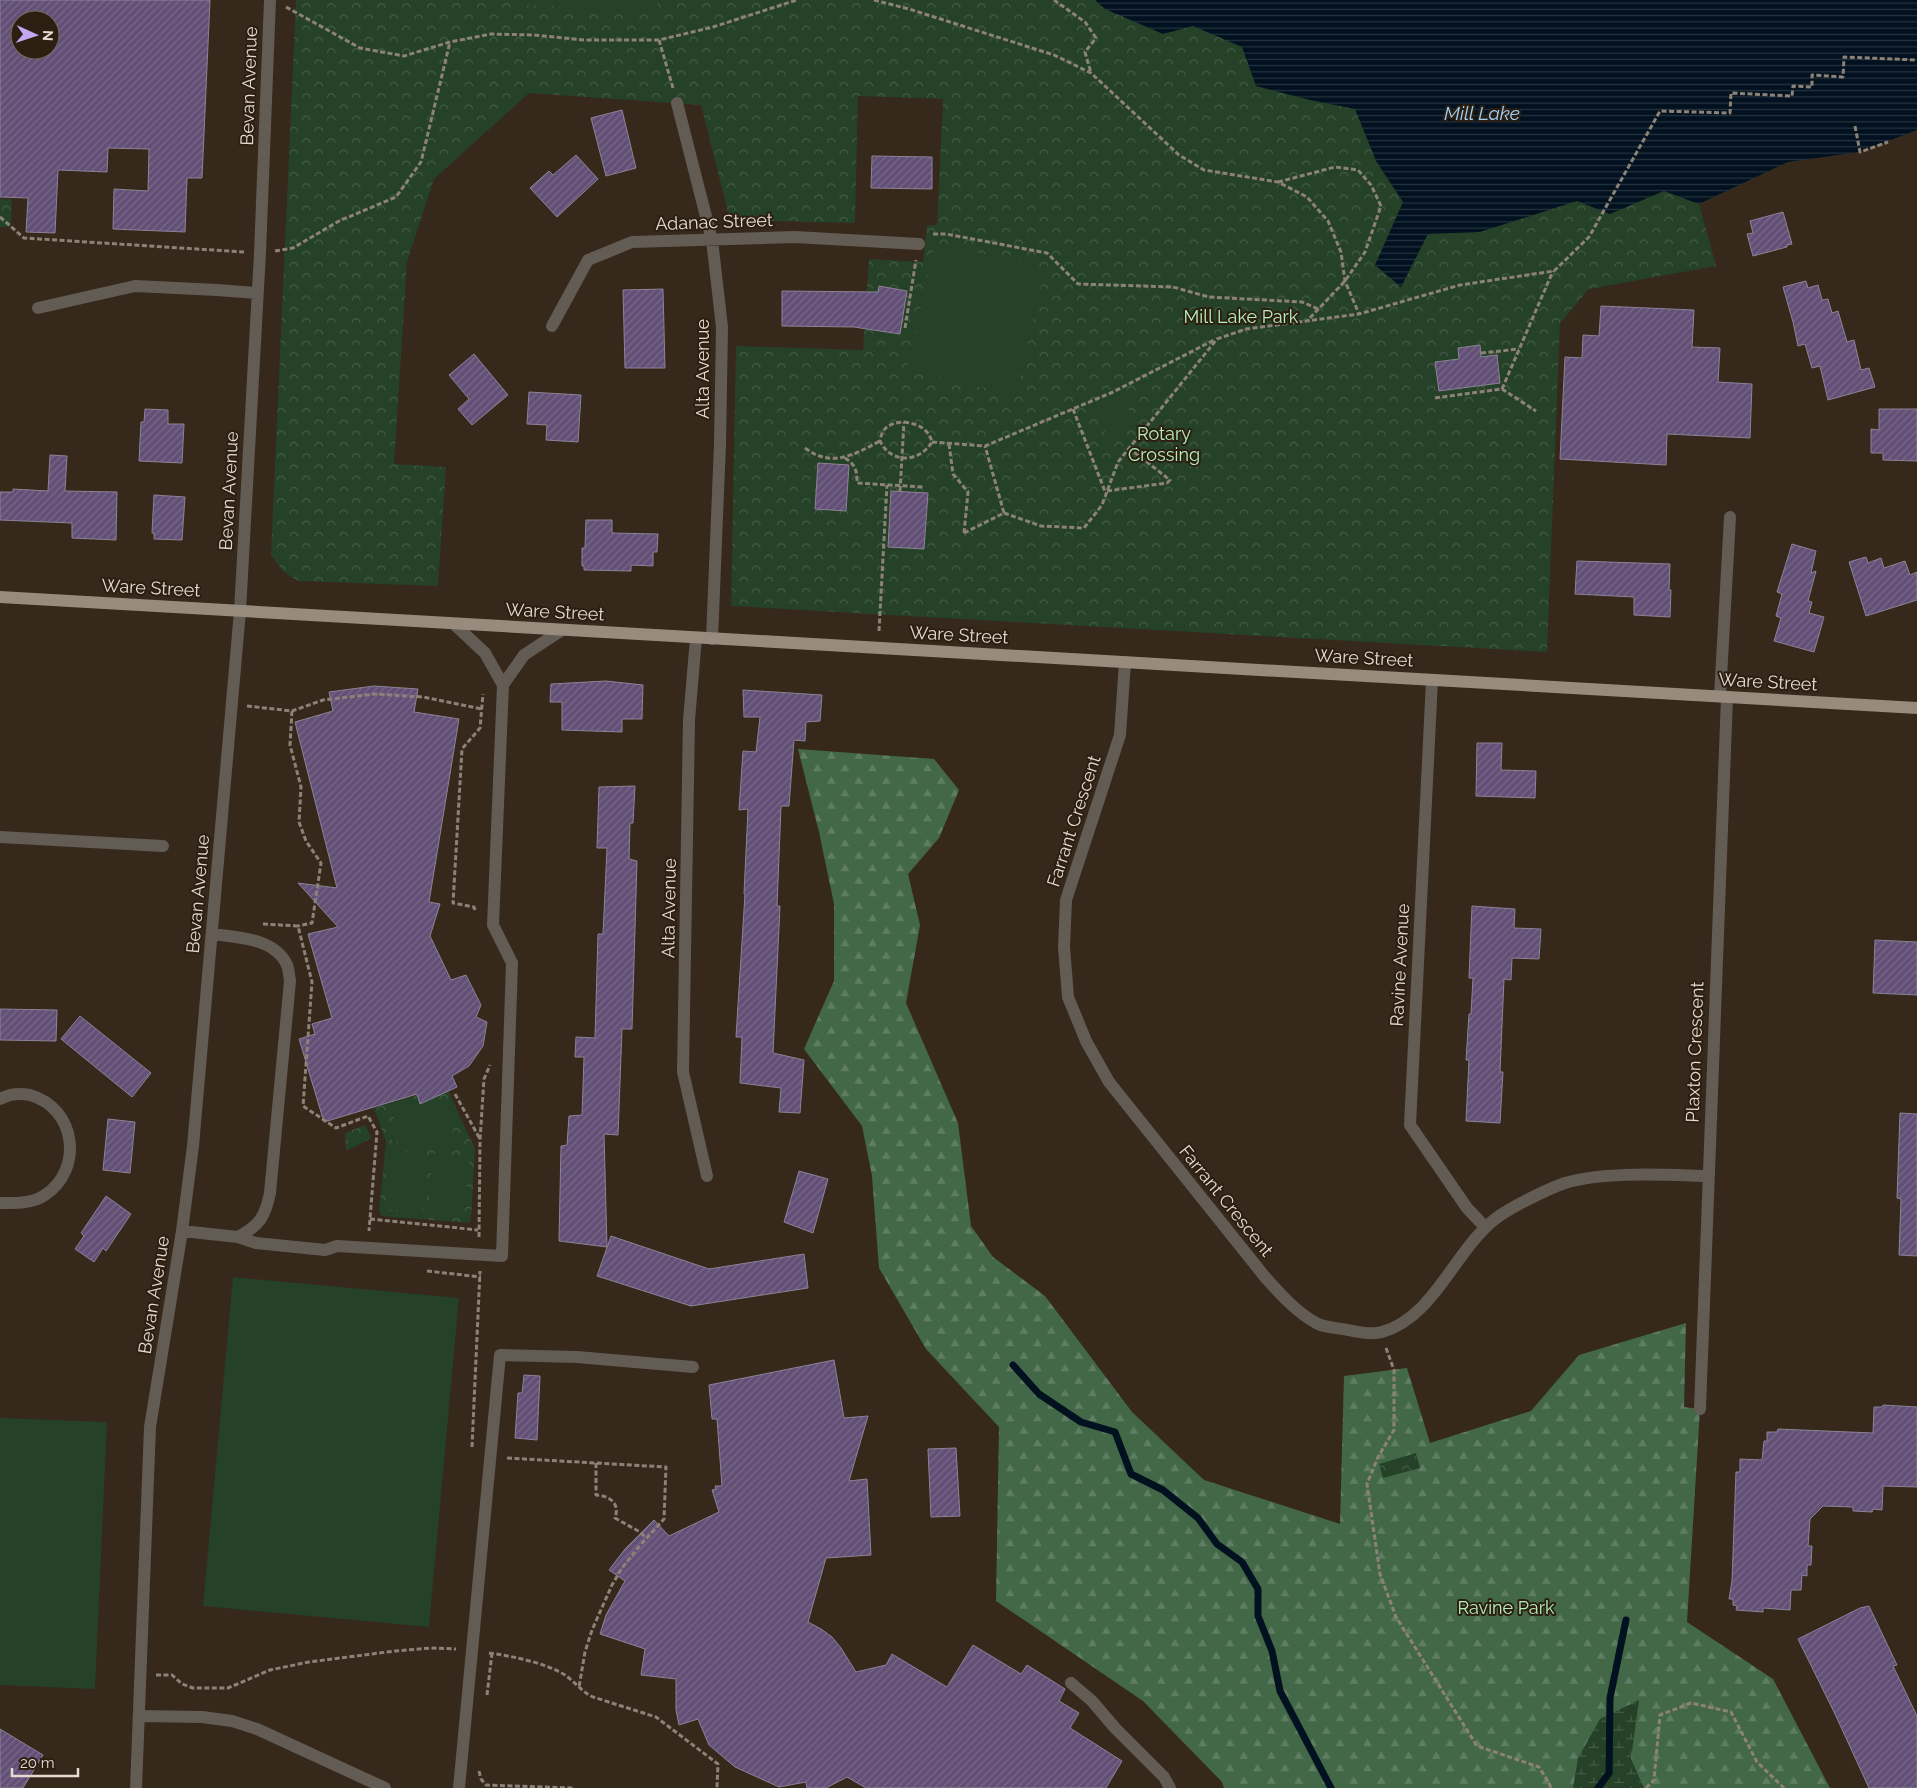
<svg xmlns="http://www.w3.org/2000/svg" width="1917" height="1788" viewBox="0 0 1917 1788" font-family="Raleway,sans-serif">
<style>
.forest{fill:url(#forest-firs)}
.wetland{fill:url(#wetland-marsh)}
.park{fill:url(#park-crowns)}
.pitch{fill:#254128}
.water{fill:url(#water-rules)}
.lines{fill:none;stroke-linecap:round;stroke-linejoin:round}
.stream{stroke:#01111f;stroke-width:7}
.building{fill:url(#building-hatch);stroke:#8c8396;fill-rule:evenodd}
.path{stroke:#8d8277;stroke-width:3;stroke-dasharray:5 2.5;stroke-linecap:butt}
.minor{stroke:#625c55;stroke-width:12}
.major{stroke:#988b7d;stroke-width:12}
.labels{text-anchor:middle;stroke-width:4;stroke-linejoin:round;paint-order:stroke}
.street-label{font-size:18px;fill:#e3dad2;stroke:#2c1f11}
.park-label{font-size:18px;fill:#b4f0ba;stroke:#2c1f11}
.water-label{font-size:19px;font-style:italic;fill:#9ed0f8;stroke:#2c1f11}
</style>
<defs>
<pattern id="forest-firs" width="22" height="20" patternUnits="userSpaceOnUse" patternTransform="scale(1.25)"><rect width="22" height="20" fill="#436848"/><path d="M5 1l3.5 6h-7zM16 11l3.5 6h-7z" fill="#5e7d62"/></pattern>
<pattern id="wetland-marsh" width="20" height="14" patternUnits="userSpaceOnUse" patternTransform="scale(1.25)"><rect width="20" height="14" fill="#254128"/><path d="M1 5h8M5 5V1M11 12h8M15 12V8" fill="none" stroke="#445c46"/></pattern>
<pattern id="park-crowns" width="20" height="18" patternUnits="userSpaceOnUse" patternTransform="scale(1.25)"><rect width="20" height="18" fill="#254128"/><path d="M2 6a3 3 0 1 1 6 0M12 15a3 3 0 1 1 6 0" fill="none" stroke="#445c46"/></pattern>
<pattern id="water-rules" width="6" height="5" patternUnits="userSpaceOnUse" patternTransform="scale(1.25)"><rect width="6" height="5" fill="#01111f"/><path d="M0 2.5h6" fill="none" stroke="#26333f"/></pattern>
<pattern id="building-hatch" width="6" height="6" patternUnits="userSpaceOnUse" patternTransform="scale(1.25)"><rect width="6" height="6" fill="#624f76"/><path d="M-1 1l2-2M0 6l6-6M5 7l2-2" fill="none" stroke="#786889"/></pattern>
</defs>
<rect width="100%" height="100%" fill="#36281b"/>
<path class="forest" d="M 798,749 L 934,759 L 959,790 L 939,838 L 908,874 L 920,925 L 906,1003 L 958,1123 L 971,1226 L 993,1257 L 1045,1296 L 1132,1412 L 1204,1480 L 1340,1524 L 1344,1376 L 1407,1368 L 1430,1443 L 1531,1411 L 1579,1355 L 1686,1323 L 1684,1407 L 1700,1409 L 1687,1622 L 1773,1679 L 1830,1788 L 1224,1788 L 1222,1782 L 1143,1701 L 996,1601 L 999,1427 L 926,1349 L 879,1268 L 872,1176 L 862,1126 L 804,1049 L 834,981 L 834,904 L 819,832 Z"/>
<path class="wetland" d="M 1639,1700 L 1631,1759 L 1644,1788 L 1573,1788 L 1578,1758 L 1600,1719 Z"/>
<path class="park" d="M 296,0 L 1917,0 L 1917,130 L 1860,152 L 1788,162 L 1699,204 L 1716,266 L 1589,289 L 1560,323 L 1547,652 L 731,606 L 736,346 L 863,350 L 869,259 L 923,262 L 927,225 L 937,225 L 943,99 L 858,96 L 855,223 L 730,220 L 701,105 L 529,93 L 434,179 L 407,262 L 394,464 L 446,467 L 438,586 L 298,581 L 283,571 L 271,555 Z
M 0,199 L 12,199 L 11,227 L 0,227 Z
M 446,1086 L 475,1149 L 471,1220 L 468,1223 L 382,1216 L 379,1211 L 386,1142 L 374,1108 Z
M 365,1125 L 372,1138 L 346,1151 L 345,1133 Z
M 1416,1453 L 1420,1468 L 1383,1478 L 1379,1464 Z"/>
<path class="pitch" d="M 528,0 L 657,0 L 657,11 L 527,5 Z
M 935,243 L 1045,268 L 1016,395 L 907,370 Z
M 1122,393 L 1135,425 L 1107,436 L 1095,405 Z
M 395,1102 L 455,1106 L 451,1147 L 392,1142 Z
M 391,1150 L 427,1153 L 422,1212 L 386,1209 Z
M 433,1154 L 469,1157 L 464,1216 L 428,1213 Z
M 233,1277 L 459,1298 L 429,1627 L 203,1606 Z
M 0,1418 L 107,1422 L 95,1689 L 0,1685 Z"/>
<path class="water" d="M 1095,0 L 1917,0 L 1917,130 L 1860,152 L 1788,162 L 1699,204 L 1664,191 L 1610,214 L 1577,201 L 1480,232 L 1428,234 L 1401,287 L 1375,265 L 1403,202 L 1376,161 L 1355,109 L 1310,100 L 1256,86 L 1242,47 L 1193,26 L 1163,34 L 1105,9 Z"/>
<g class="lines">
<path class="stream" d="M 1013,1365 L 1039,1394 L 1081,1422 L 1115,1432 L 1131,1474 L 1163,1490 L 1198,1518 L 1217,1544 L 1242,1562 L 1258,1589 L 1258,1616 L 1272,1651 L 1280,1691 L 1331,1788
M 1598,1788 L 1609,1773 L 1610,1698 L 1626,1620"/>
</g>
<path class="building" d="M 0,0 L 210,0 L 202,178 L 187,178 L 185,232 L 113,229 L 114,189 L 148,191 L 149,149 L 108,148 L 107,172 L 58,170 L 55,233 L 26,232 L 28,198 L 0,197 ZM 20,20 L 50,20 L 50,50 L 20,50 Z
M 622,110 L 636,168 L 606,176 L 591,118 Z
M 576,155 L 598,179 L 557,217 L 530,188 L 549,171 L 553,175 Z
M 872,156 L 932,157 L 932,189 L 871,188 Z
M 1783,212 L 1792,244 L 1787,245 L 1787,247 L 1753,256 L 1747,234 L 1753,233 L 1750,221 Z
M 1806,281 L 1808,288 L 1818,285 L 1822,300 L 1828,299 L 1832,313 L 1838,311 L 1847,342 L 1854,340 L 1861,370 L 1869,368 L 1875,387 L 1828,400 L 1820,366 L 1812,368 L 1805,344 L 1798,346 L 1793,322 L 1783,287 Z
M 879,286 L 907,291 L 900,334 L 854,327 L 782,326 L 782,291 L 878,292 Z
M 663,289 L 665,368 L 625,368 L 623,290 Z
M 1601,306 L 1694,310 L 1692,347 L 1720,348 L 1718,382 L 1752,384 L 1750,438 L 1667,434 L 1666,465 L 1560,459 L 1565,357 L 1582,358 L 1583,335 L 1599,336 Z
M 1480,345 L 1481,357 L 1497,355 L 1500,383 L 1439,391 L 1435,362 L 1459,359 L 1458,348 Z
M 474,354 L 508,395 L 472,425 L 458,409 L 469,399 L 449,375 Z
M 529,392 L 581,395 L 578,442 L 546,440 L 547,425 L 527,424 Z
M 145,409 L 168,410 L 168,424 L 184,424 L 182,463 L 139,461 L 141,422 L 144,422 Z
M 1879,409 L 1917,409 L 1917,461 L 1883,460 L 1883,453 L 1871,453 L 1871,429 L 1879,430 Z
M 50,455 L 67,456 L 65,491 L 117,492 L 116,540 L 72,538 L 72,523 L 0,520 L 0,492 L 13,492 L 13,489 L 48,491 Z
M 818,463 L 849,465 L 846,511 L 815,509 Z
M 891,491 L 928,493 L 924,549 L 888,547 Z
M 154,495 L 185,497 L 182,540 L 154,539 L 154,533 L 152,533 Z
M 586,520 L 612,520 L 612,533 L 658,534 L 657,552 L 653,552 L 653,566 L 631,565 L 631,571 L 584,570 L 584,566 L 582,566 L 582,548 L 585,548 Z
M 1792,544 L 1816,551 L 1811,573 L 1816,571 L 1808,601 L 1812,602 L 1809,613 L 1824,617 L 1814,652 L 1774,641 L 1781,618 L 1776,616 L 1782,594 L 1777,592 Z
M 1866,557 L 1868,563 L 1881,558 L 1884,568 L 1905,561 L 1910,575 L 1917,572 L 1917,600 L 1866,616 L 1849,562 Z
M 1577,561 L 1670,564 L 1669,590 L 1671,590 L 1670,617 L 1634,615 L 1634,597 L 1575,594 Z
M 606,681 L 643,685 L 642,719 L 622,719 L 622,732 L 562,730 L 562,702 L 550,702 L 551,684 Z
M 374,686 L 418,689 L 414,712 L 459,719 L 429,902 L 440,904 L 430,936 L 451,980 L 466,975 L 481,1005 L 476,1017 L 487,1022 L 483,1046 L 469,1066 L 452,1076 L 457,1087 L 420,1104 L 417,1094 L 324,1122 L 299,1039 L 315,1034 L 312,1024 L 332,1018 L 308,934 L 338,927 L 298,883 L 337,888 L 295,722 L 333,711 L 329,692 Z
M 743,690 L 822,695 L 820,721 L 806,722 L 805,741 L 794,740 L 789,806 L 781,806 L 777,906 L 780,906 L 773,1053 L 804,1060 L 800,1113 L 779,1112 L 781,1088 L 740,1083 L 742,1037 L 736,1037 L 745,894 L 744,894 L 748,809 L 739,810 L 743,751 L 756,752 L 760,717 L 744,717 Z
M 1477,743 L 1502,743 L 1501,770 L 1536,771 L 1535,798 L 1476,796 Z
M 635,786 L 633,823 L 630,823 L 629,859 L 637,861 L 632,1029 L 622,1029 L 618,1135 L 604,1134 L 607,1247 L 559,1241 L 561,1146 L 567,1145 L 569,1116 L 582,1115 L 584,1057 L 575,1057 L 576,1037 L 595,1038 L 598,934 L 603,934 L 607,848 L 597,848 L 599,787 Z
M 1472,906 L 1515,909 L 1514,928 L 1541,929 L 1539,959 L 1512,958 L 1511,980 L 1504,979 L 1500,1072 L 1503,1072 L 1500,1123 L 1466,1121 L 1469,1060 L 1466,1060 L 1469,1014 L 1471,1014 L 1473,978 L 1469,978 Z
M 1875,940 L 1917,942 L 1917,995 L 1873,993 Z
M 0,1009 L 57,1010 L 56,1041 L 0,1040 Z
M 80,1016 L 151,1073 L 132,1097 L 61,1039 Z
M 1900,1113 L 1917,1114 L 1917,1256 L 1899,1255 L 1901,1199 L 1897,1198 Z
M 108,1119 L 135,1122 L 130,1173 L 103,1170 Z
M 799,1171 L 828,1179 L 813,1233 L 784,1222 Z
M 106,1196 L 131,1214 L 106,1251 L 103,1248 L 94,1262 L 75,1249 L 84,1236 L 81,1233 Z
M 611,1236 L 709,1269 L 804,1254 L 808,1288 L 691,1306 L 597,1276 Z
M 834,1360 L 844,1418 L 868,1416 L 849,1481 L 867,1479 L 871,1555 L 826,1558 L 808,1622 L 821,1629 L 832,1637 L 841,1648 L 856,1672 L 886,1665 L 892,1654 L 947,1687 L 973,1645 L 1021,1674 L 1027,1665 L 1065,1689 L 1059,1701 L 1079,1713 L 1070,1728 L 1122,1761 L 1106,1788 L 866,1788 L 847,1777 L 826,1788 L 807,1788 L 806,1782 L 779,1787 L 735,1767 L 709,1745 L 698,1719 L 679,1725 L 676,1710 L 676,1679 L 641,1675 L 645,1649 L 600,1634 L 606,1615 L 625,1581 L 609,1570 L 625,1549 L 654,1520 L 669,1536 L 719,1512 L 712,1490 L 716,1489 L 715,1486 L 722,1486 L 717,1419 L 712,1419 L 709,1385 Z
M 524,1375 L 540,1376 L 537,1440 L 515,1438 L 518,1393 L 522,1393 Z
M 1883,1405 L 1917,1407 L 1917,1487 L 1883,1486 L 1882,1510 L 1873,1509 L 1872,1512 L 1853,1511 L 1853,1507 L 1823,1506 L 1810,1519 L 1808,1546 L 1812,1546 L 1811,1565 L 1807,1565 L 1807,1576 L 1802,1575 L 1801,1590 L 1791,1590 L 1790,1610 L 1763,1608 L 1763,1612 L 1736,1610 L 1737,1606 L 1733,1605 L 1733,1599 L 1729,1599 L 1732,1581 L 1736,1472 L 1740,1472 L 1740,1459 L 1762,1460 L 1764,1441 L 1767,1441 L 1767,1432 L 1777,1432 L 1778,1429 L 1873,1433 L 1874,1407 L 1882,1407 Z
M 956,1448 L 960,1516 L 931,1517 L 928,1449 Z
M 1869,1606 L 1897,1665 L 1893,1666 L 1917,1716 L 1917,1788 L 1869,1788 L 1835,1714 L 1798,1639 L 1860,1608 Z
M 0,1729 L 43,1755 L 23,1788 L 0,1788 Z"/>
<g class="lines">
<path class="path" d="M 874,0 L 909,9 L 1054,55 L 1091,73 L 1179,155 L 1204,170 L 1278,182 L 1307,197 L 1328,221 L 1341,252 L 1345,281 L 1359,314
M 1054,0 L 1085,22 L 1096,38 L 1085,52 L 1091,73
M 286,7 L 360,48 L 404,56 L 450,42 L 491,34 L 534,35 L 584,40 L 659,40 L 713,27 L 797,0
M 659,40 L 673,88
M 1855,126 L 1860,152 L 1888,142
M 1278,182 L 1335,167 L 1358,170 L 1371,185 L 1381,206 L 1365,252 L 1345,281 L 1307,321
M 0,217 L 24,238 L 244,252
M 933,234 L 946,234 L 1047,253 L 1078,284 L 1173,287 L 1209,297 L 1302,302 L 1318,309
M 275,251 L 293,248 L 339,221 L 396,197 L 421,162 L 450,42
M 905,328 L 916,260
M 1481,353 L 1519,349
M 1502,389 L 1553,271
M 1435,398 L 1502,389 L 1536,411
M 1073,409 L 1106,494
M 904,422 C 918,424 928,428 932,442 C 919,463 891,464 880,441 C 882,427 890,423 904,422 Z
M 932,442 L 985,446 L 1113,392 L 1214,340
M 949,444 L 953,474 L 968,492 L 964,533
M 805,448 C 831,468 854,455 880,441
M 845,458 C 856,465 857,471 857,483 L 923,487
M 900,491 L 904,422
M 1107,491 L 1167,483 L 1170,480 L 1129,448
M 1004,513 L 1041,526 L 1084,528 L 1102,505 L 1118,462 L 1217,339 L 1246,329 L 1359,314 L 1460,285 L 1554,271 L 1589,237 L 1660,111 L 1730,113 L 1731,93 L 1792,96 L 1793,86 L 1812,87 L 1812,75 L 1843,77 L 1844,57 L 1917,60
M 964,533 L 1004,513 L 985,446
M 879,631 L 887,485
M 247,706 L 292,711 L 323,700 L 375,694 L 423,697 L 482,709
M 292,711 L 290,745 L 301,787 L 299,822 L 306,841 L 321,863 L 312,923 L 298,926
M 475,910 L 474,907 L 453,903 L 462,749 L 480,728 L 483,694
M 263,924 L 298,926 L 312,982 L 303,1106 L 336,1128 L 368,1116 L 377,1132 L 369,1231
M 455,1094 L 480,1139
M 370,1219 L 478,1230
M 479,1237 L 480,1140 L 484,1079 L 490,1065
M 427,1271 L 481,1277
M 1386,1348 L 1394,1370 L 1394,1430 L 1378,1457 L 1367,1484 L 1380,1574 L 1396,1617 L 1477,1746 L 1539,1767 L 1549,1783 L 1551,1788
M 472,1447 L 480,1271
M 507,1458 L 666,1467 L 664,1519 L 637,1549 L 622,1568 L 612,1585 L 592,1630 L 585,1652 L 579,1687
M 596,1463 L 596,1495 C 610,1496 620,1503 615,1518 L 640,1532 L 646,1538
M 489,1653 C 512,1656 546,1663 565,1675 C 575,1682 582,1692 593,1697 L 656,1717 L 718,1764 L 717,1788
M 156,1675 L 172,1675 L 182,1684 L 193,1688 L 228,1688 L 270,1670 L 309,1662 L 395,1651 L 431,1648 L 456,1649
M 487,1695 L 492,1653
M 479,1771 L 481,1779 L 486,1785 L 575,1788
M 1646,1788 L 1654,1780 L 1660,1715 L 1691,1703 L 1731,1712 L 1757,1762 L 1784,1788"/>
<path class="minor" d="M 677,103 L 712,240 L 722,327 L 720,444 L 712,639
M 38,308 L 135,286 L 217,290 L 257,293
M 552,326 L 588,260 L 632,242 L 795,237 L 919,244
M 696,638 L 689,720 L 683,1072 L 707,1176
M 1125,662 L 1120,735 L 1066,900 L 1064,947 L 1068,997 L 1086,1041 L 1109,1082 L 1265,1277 C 1280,1294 1297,1313 1318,1324 C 1327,1328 1339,1328 1348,1330 C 1357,1332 1372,1335 1382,1332 C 1439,1316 1457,1239 1507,1211 C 1522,1202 1550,1188 1565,1183 C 1605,1171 1666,1175 1708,1176
M 1432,680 L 1410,1125 L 1467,1208 L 1485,1227
M 503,685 L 524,655 L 562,630
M 1720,696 L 1730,517
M 0,837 L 163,846
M 212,934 C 237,937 275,938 287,965 C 289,970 289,976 290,981 L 270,1193 C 265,1217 260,1225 238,1237
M 0,1099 C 9,1094 20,1093 30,1095 C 76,1108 84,1169 45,1195 C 32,1204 15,1203 0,1203
M 182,1231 L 238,1237 L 256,1243 L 325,1250 L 337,1246 L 502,1256 L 512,963 L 493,925 L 503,685 L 485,653 L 454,624
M 1700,1409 L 1727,697
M 1071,1683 L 1092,1701 L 1115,1728 L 1164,1777 L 1170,1788
M 139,1716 L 202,1717 L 232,1721 L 257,1729 L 385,1788
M 136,1788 L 150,1427 L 182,1231 L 193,1146 L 240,611 L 260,253 L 270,0
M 459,1788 L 500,1355 L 577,1357 L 693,1367"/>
<path class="major" d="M 0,597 L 1917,708"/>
</g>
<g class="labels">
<g class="street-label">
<text transform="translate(249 86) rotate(-88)" y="6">Bevan Avenue</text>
<text transform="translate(714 222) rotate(-2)" y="6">Adanac Street</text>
<text transform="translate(703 369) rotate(-90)" y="6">Alta Avenue</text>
<text transform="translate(229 491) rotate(-87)" y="6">Bevan Avenue</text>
<text transform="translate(151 588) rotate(3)" y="6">Ware Street</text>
<text transform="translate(555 612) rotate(3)" y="6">Ware Street</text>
<text transform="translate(959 635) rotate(3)" y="6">Ware Street</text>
<text transform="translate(1364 658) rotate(3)" y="6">Ware Street</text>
<text transform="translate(1768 682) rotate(3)" y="6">Ware Street</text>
<text transform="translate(1074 821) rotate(-72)" y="6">Farrant Crescent</text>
<text transform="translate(198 894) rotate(-85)" y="6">Bevan Avenue</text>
<text transform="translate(669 908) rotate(-89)" y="6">Alta Avenue</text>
<text transform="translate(1400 965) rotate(-87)" y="6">Ravine Avenue</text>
<text transform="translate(1695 1052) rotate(-88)" y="6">Plaxton Crescent</text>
<text transform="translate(1226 1201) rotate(51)" y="6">Farrant Crescent</text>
<text transform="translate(154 1295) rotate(-81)" y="6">Bevan Avenue</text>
</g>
<g class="park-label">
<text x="1241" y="323">Mill Lake Park</text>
<text x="1164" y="440">Rotary<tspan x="1164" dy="21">Crossing</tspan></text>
<text x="1506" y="1614">Ravine Park</text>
</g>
<g class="water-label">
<text x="1482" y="120">Mill Lake</text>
</g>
</g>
<g transform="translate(35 35) rotate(93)"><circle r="24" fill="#2c1f11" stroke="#756a5e"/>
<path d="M0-4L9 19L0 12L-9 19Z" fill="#c2a7f2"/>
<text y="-8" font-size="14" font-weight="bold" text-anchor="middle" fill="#e3dad2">N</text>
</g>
<path d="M12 1768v8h66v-8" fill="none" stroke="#e3dad2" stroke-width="2.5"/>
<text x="20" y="1768" font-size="15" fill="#e3dad2" stroke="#2c1f11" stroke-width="4" paint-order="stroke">20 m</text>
</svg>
